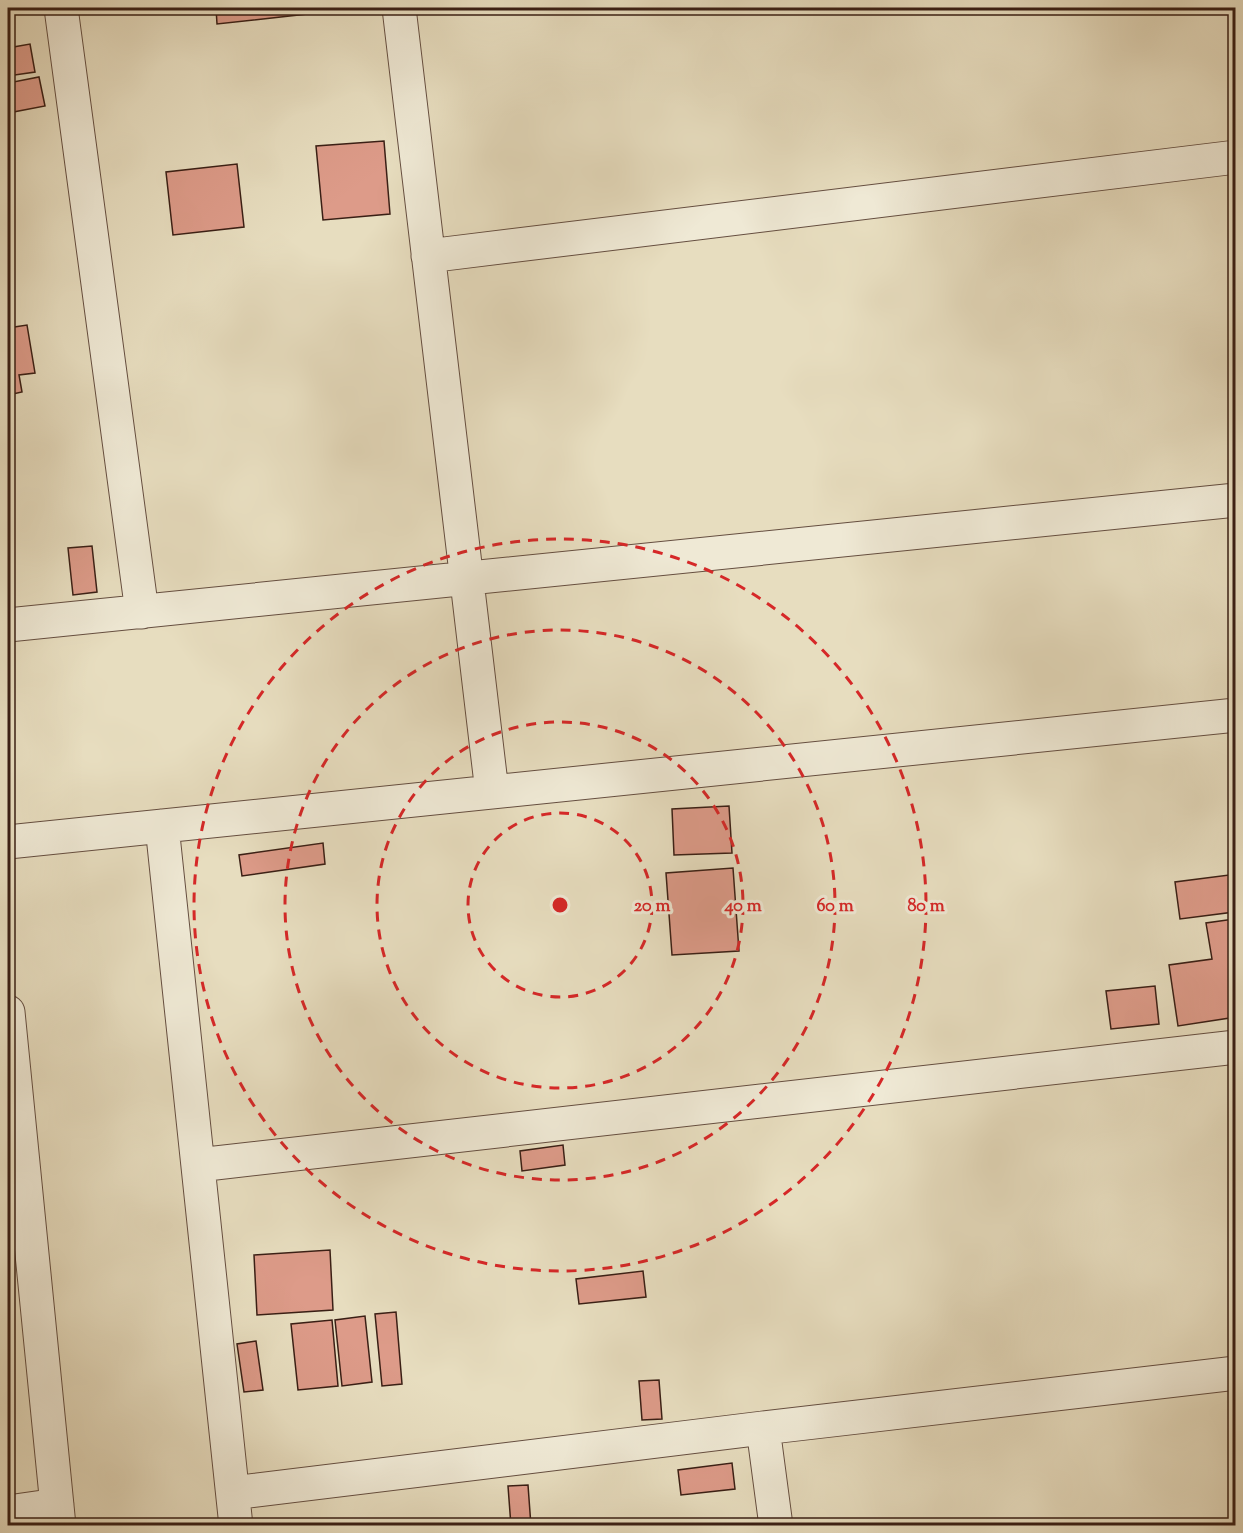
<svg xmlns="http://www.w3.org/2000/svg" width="1243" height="1533" viewBox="0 0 1243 1533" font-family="'Sorts Mill Goudy',serif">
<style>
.building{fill:#dd9b89;stroke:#3a1f15;stroke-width:1.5}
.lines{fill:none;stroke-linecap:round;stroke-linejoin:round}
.minor-casing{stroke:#654e40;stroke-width:35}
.minor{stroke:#efe9d5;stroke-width:33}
.ring{fill:none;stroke:#d62828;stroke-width:3;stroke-dasharray:10 8}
.centre{fill:#d62828;stroke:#efe9d5;stroke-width:3}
.ring-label{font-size:18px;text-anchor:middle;font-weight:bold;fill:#d62828;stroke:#efe9d5;stroke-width:6;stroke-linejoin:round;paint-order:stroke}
</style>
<rect width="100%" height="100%" fill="#e7ddbf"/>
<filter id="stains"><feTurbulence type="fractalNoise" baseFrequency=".00333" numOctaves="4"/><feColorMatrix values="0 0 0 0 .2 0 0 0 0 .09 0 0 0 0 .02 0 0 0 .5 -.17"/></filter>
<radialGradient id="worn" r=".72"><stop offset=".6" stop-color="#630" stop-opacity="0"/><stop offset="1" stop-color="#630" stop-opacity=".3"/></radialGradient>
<path class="building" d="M 216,8 L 306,8 L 307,14 L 217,24 Z
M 30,44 L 35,72 L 8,76 L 8,48 Z
M 39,77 L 45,106 L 8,113 L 8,83 Z
M 384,141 L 390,214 L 323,220 L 316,146 Z
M 237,164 L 244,227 L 173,235 L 166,172 Z
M 27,325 L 35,373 L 19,375 L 22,392 L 8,395 L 8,328 Z
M 92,546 L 97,592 L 73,595 L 68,548 Z
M 729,806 L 732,853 L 674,855 L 672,809 Z
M 323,843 L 325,864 L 242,876 L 239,855 Z
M 733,868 L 739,951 L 672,955 L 666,873 Z
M 1229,875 L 1234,912 L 1180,919 L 1175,882 Z
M 1234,919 L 1236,930 L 1236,1017 L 1178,1026 L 1169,965 L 1212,959 L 1206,923 Z
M 1155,986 L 1159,1024 L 1111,1029 L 1106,991 Z
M 563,1145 L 565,1165 L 522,1171 L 520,1151 Z
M 330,1250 L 333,1310 L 257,1315 L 254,1255 Z
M 643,1271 L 646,1297 L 579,1304 L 576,1279 Z
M 396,1312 L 402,1384 L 382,1386 L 375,1314 Z
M 365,1316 L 372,1382 L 342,1386 L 335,1320 Z
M 332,1320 L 338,1386 L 298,1390 L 291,1324 Z
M 256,1341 L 263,1390 L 244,1392 L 237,1344 Z
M 659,1380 L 662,1419 L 642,1420 L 639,1381 Z
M 732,1463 L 735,1489 L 681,1495 L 678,1470 Z
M 528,1485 L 531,1526 L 511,1526 L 508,1486 Z"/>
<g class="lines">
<defs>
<path id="minor" d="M 61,8 L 142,612
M 399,8 L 492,792
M 428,256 L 1236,157
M 8,625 L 1236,500
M 162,826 L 236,1526
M 8,842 L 1236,715
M 8,1012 L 59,1526
M 198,1165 L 1236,1047
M 763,1428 L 776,1526
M 233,1493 L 763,1428 L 1236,1373
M 8,1512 L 57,1505"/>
</defs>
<use href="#minor" class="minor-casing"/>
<use href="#minor" class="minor"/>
</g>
<g class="ring">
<circle cx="560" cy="905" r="92"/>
<circle cx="560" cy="905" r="183"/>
<circle cx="560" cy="905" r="275"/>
<circle cx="560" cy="905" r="366"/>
</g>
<circle cx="560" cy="905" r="9" class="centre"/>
<g class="ring-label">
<text x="652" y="911">20 m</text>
<text x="743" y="911">40 m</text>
<text x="835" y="911">60 m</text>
<text x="926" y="911">80 m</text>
</g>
<rect width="1243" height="1533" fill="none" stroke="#e7ddbf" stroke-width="30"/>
<rect x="9" y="9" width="1225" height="1515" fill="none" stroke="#3a1f15" stroke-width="3"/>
<rect x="15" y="15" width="1213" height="1503" fill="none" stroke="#3a1f15" stroke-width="1.5"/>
<rect width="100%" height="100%" filter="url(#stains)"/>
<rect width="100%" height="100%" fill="url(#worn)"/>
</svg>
